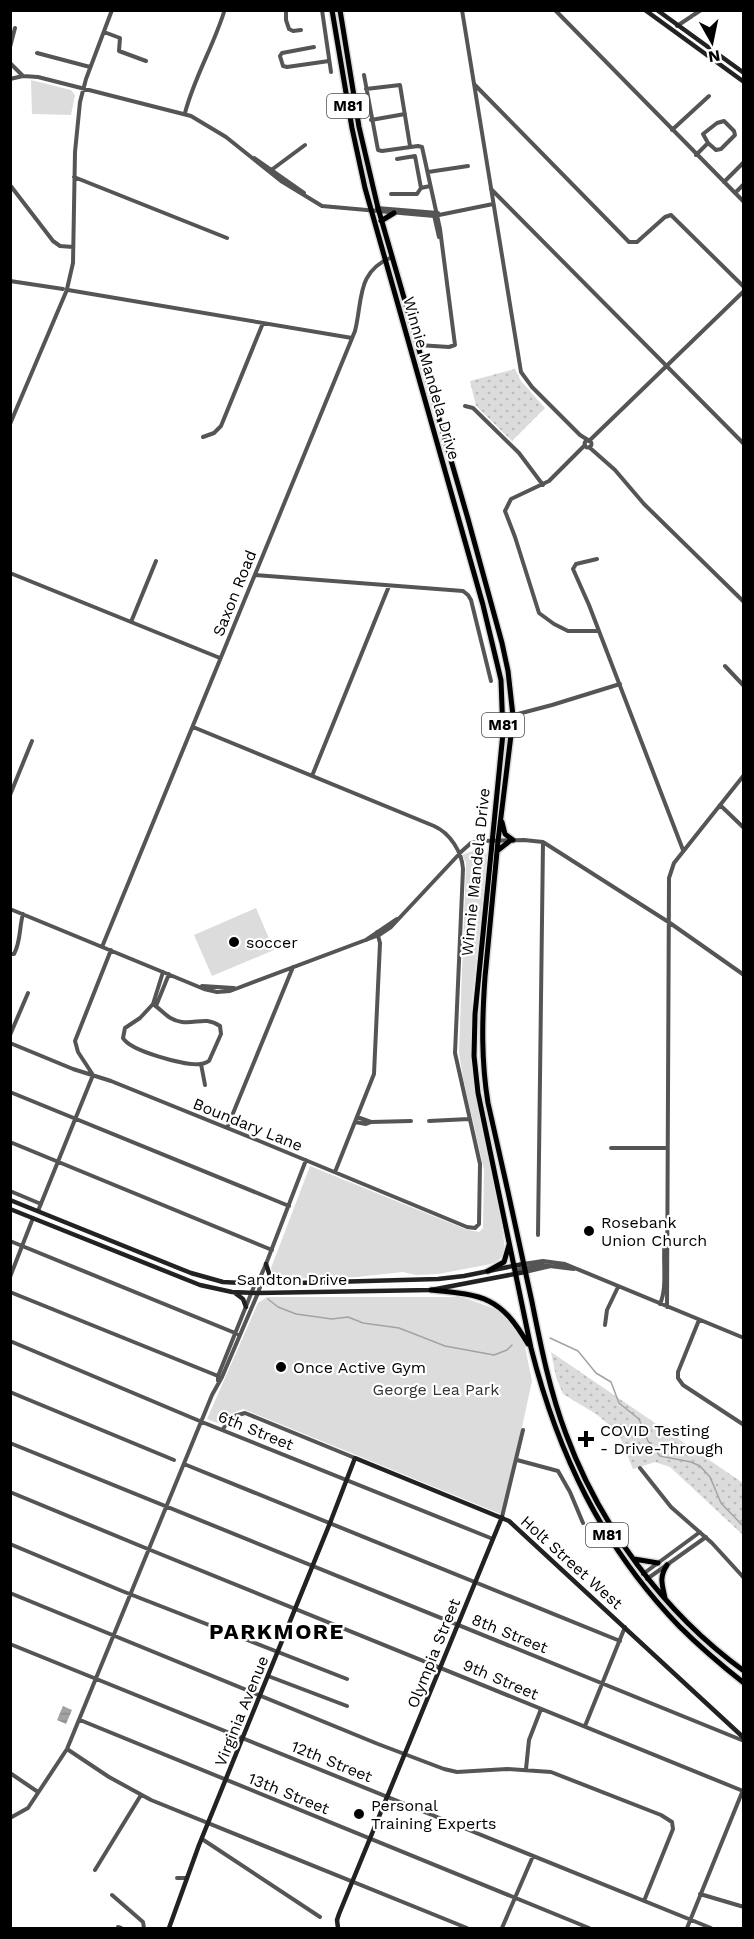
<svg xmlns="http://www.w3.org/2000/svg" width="754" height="1939" viewBox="0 0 754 1939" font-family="'Work Sans',sans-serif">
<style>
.grass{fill:#dcdcdc}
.park{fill:url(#park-dots)}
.water{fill:url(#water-rules)}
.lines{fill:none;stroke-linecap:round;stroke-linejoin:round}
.stream{stroke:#a3a3a3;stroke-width:1.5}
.primary-casing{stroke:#dbdbdb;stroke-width:8}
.street{stroke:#555;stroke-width:4}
.secondary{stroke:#222;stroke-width:4.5}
.primary{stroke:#000;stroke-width:5}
.poi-dot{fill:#000;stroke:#fff;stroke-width:2}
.labels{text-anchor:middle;stroke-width:4.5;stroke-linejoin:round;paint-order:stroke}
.shield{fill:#fff;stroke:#4c4c4c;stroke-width:1.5}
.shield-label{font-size:15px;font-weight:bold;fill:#000}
.street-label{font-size:16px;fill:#000;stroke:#fff}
.poi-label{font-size:16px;fill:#000;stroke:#fff;text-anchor:start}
.park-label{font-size:16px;fill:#333;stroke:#fff}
.district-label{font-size:22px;font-weight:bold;letter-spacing:1.5px;fill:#000;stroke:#fff}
</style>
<defs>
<pattern id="park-dots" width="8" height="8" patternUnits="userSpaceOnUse" patternTransform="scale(1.5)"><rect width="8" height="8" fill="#dcdcdc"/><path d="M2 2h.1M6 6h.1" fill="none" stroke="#bbb" stroke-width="1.8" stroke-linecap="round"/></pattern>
<pattern id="water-rules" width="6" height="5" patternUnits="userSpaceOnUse" patternTransform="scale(1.5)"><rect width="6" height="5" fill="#a3a3a3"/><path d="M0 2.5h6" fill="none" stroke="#8b8b8b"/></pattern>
</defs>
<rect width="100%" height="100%" fill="#fff"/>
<path class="grass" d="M 31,80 L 71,90 L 75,95 L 71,115 L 32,114 Z
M 478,849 L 482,849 L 487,854 L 472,1002 L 471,1050 L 475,1090 L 502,1227 C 504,1243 509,1258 491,1264 L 438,1274 L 416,1275 L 403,1272 L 357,1277 L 278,1279 L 273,1276 L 271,1268 L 310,1166 L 465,1229 L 479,1232 L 483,1228 L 484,1170 L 463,1078 L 459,1052 L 466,863 L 462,855 Z
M 256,908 L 274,950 L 212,976 L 194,935 Z
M 267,1297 L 462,1297 L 504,1312 L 524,1342 L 532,1381 L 503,1515 L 243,1409 L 233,1413 L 223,1425 L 207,1419 L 258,1303 Z"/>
<path class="park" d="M 515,369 L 521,381 L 545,408 L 512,441 L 476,406 L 470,381 Z
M 551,1352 L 743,1483 L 743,1535 L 670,1467 L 655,1462 L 633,1469 L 618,1432 L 596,1414 L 563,1394 L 556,1377 Z"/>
<path class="water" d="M 63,1706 L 72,1710 L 66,1724 L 57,1720 Z"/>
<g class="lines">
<path class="stream" d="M 268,1299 L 278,1307 L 296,1314 L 332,1319 L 348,1317 L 363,1323 L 399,1328 L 445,1346 L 494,1355 L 507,1350 L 512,1345
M 550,1338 L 578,1351 L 596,1373 L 611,1382 L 619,1403 L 639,1419 L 648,1441 L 660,1456 L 691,1462 L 700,1466 L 710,1477 L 721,1503 L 744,1527"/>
<defs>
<path id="primary" d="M 332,10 L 352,128 L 365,188 L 483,605 L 501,680 L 503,733 L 475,1014 L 474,1056 L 478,1093 L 531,1348 C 558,1454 602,1546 679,1626 C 699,1646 721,1665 744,1683
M 340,10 L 359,127 L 378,208 L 468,519 L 502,643 L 508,671 L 513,716 L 511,735 L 498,841 L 485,977 C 482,1020 481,1060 488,1103 C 503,1169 518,1236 532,1302 C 541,1347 550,1392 566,1434 C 600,1526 664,1613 744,1671
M 381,221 L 394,213
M 502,822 L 505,834 L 513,840
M 497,851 L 511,840
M 488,1271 L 504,1262 L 509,1245
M 431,1290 C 483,1295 500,1296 528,1344
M 634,1559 L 658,1563
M 665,1598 C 662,1584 659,1577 667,1565"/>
</defs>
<use href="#primary" class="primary-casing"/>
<path class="street" d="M 286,10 L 286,20 L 289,29 L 293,31 L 301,30
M 322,10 L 331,72
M 462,10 L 521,372 L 532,387 L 580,435 L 588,440
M 555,10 L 744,202
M 677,26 L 701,10
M 104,32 L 120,38 L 119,51 L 146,61
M 10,47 L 15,28
M 314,47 L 282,53 L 280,56 L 283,66 L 287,67 L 329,61
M 37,53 L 90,67
M 10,63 L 23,76
M 364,75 L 378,150 L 382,151 L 418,146 L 422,147 L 440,229 L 455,345 L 449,347 L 418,345
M 10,79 L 23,76 L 38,77 L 191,116 L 226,137 L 281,181 L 322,206 L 434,216 L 493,204
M 475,85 L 629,242 L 637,242 L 665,217 L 671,215 L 744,287
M 366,89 L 400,85 L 410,146
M 185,113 C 194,78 213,47 224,12
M 371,120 L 405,114
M 724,121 L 734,131 L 735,135 L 721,149 L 716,150 L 708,143 L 703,134 L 717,123 Z
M 672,130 L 709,96
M 696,155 L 708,143
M 254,158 L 304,193
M 397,159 L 415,156 L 421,188
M 270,171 L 305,145
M 428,172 L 468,166
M 74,177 L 227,238
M 724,182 L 744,162
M 10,185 L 53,241 L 60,246 L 73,247
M 491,189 L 744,444
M 735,193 L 744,184
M 391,194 L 417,194 L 421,188 L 430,186
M 377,208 L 438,213
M 434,215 L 439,237
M 10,281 L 63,289
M 67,289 L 73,263 L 75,152 L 80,102 L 86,79 L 112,10
M 68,290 L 352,338
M 465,406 L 473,408 L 519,453 L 543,485
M 10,424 L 66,292
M 203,437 L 214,433 L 221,426 L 263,323
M584.5 444a3.5 3.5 0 1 1 7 0a3.5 3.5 0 1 1-7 0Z
M 589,441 L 744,291
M 585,445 L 549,481 L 511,499 L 505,511 L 515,537 L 539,613 L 554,624 L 568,631 L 598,631
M 589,447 L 615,470 L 644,504 L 744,602
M 597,559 L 576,564 L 573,569 L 589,605 L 683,850
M 10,573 L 220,658
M 255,575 L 463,591 L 468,595 L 471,600 L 491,681
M 131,622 L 156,561
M 725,666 L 744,686
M 503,718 L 552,705 L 620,684
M 312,776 L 389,586
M 10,795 L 32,741
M 720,805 L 744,828
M 10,909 L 204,989 L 217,992 L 230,991 L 379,935 L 391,927 L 462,851 L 471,843 L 482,841 L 524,840 L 543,842 L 670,923 L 744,975
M 366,940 L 397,919
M 102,947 L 355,331 C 363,299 356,272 392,257
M 10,954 L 14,954 C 21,941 19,928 23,914
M 202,986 L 234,988
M 153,1004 C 163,1011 168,1020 182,1022 C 197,1024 205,1016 220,1026 L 221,1034 L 209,1061 C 205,1063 205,1064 200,1064 C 186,1066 130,1051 123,1038 L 125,1028 L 140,1018 L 153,1004 L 163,972
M 156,1006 L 169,974
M 10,1035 L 28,993
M 10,1043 L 73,1069 L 111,1081 L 257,1140 L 467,1227 L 475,1228 L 479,1224 L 480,1164 L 455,1053 L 463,869 C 462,852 450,833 434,826 L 193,727
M 201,1064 L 205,1085
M 10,1092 L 289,1206
M 357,1117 L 371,1122
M 429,1121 L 469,1119
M 355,1122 L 366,1124 L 371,1122 L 411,1121
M 227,1128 L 293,967
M 10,1142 L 272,1250
M 611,1148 L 668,1148
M 335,1172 L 374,1074 L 380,943 L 377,932
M 10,1191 L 41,1204
M 38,1211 L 93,1075 L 78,1052 L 75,1041 L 111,950
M 538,1235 L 543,842
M 10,1241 L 240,1335
M 523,1264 L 543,1261 L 565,1264 L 744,1338
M 515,1270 L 541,1265 L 574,1269
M 525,1272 L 551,1266
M 10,1277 L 33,1218
M 10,1292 L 218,1376
M 660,1304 C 668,1287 662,1259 665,1240
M 667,1307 L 669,878 L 674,863 L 744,775
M 699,1320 L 678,1372 L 678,1378 L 683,1385 L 744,1425
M 605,1325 L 607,1310 L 618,1287
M 10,1341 L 202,1422 L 493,1539
M 218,1381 L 218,1376 L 255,1284 L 259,1280 L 266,1264 L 306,1160
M 10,1392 L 174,1460
M 223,1429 L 231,1417 L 245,1413 L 355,1458
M 10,1443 L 744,1741
M 517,1460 L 558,1471 L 570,1492 L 583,1523
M 184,1464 L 620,1641
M 640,1468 L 671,1507 L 712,1543 L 744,1578
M 10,1492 L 143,1547 L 743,1791
M 502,1517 L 523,1430
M 10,1544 L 122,1591 L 347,1679
M 643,1574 L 700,1532
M 647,1579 L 706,1537
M 10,1593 L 378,1744 L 444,1769 L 457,1772 L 507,1769 L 551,1772 L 661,1815 L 672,1822 L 673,1829 L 644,1901
M 10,1644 L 711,1928
M 268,1676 L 347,1706
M 80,1720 L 589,1928
M 585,1726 L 625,1627
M 67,1749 L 109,1777 L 151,1800 L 467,1928
M 526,1769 L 529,1740 L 541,1709
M 10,1773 L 38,1792
M 10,1818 L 28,1808 L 67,1749 L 212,1395 L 222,1377 L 258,1293 L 261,1284 L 259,1280
M 202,1839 L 320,1917
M 95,1870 L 141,1795
M 177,1878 L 187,1878
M 700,1894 L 744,1907
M 112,1895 L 143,1922 L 144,1928
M 118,1927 L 121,1928
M 502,1928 L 533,1856
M 687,1928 L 743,1790"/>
<path class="secondary" d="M 645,10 L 744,82
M 657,10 L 744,73
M 10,1200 L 191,1273 L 223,1282 L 261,1284 L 438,1279 L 464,1276 L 523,1264
M 10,1209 L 200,1285 L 232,1292 L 258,1293 L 431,1290 L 525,1272
M 266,1264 L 270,1276 L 280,1283
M 235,1293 L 243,1299 L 246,1307
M 169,1928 L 199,1845 L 330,1523 L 355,1458 L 509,1521 L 744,1738
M 338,1928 L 337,1920 L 339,1914 L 502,1517"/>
<use href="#primary" class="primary"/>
</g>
<g class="poi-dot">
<circle cx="234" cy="942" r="6"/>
<circle cx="589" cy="1231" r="6"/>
<circle cx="281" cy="1367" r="6"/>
<path d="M583 1430h6v6h6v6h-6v6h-6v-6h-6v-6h6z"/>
<circle cx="359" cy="1814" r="6"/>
</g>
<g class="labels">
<g class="shield">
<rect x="327" y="94" width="42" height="24" rx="4.5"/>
<rect x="482" y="713" width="42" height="24" rx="4.5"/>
<rect x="586" y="1523" width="42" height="24" rx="4.5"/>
</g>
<g class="shield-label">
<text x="348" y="111">M81</text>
<text x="503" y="730">M81</text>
<text x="607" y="1540">M81</text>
</g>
<g class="street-label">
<text transform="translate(432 378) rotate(74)" y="6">Winnie Mandela Drive</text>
<text transform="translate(234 593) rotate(-68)" y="6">Saxon Road</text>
<text transform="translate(475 872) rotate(-84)" y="6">Winnie Mandela Drive</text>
<text transform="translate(248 1124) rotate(22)" y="6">Boundary Lane</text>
<text x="292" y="1285">Sandton Drive</text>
<text transform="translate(256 1430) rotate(22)" y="6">6th Street</text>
<text transform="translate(572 1562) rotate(42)" y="6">Holt Street West</text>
<text transform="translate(510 1633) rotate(22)" y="6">8th Street</text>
<text transform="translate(433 1653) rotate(-68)" y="6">Olympia Street</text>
<text transform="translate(501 1679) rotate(23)" y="6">9th Street</text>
<text transform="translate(241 1711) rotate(-68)" y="6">Virginia Avenue</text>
<text transform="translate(332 1761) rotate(22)" y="6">12th Street</text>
<text transform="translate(289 1793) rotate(22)" y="6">13th Street</text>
</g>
<g class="poi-label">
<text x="246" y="948">soccer</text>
<text x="601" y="1228">Rosebank<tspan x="601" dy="18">Union Church</tspan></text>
<text x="293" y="1373">Once Active Gym</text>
<text x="600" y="1436">COVID Testing<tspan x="600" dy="18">- Drive-Through</tspan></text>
<text x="371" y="1811">Personal<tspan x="371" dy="18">Training Experts</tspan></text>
</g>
<g class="park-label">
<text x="436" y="1395">George Lea Park</text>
</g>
<g class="district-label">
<text x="277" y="1639">PARKMORE</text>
</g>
</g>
<rect width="754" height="1939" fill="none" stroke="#000000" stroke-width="24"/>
<g transform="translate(712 42) rotate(171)" stroke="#ffffff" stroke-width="4.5" paint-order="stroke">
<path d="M0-4.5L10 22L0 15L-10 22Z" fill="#000000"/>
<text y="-9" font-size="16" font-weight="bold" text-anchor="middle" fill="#000000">N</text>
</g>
</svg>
